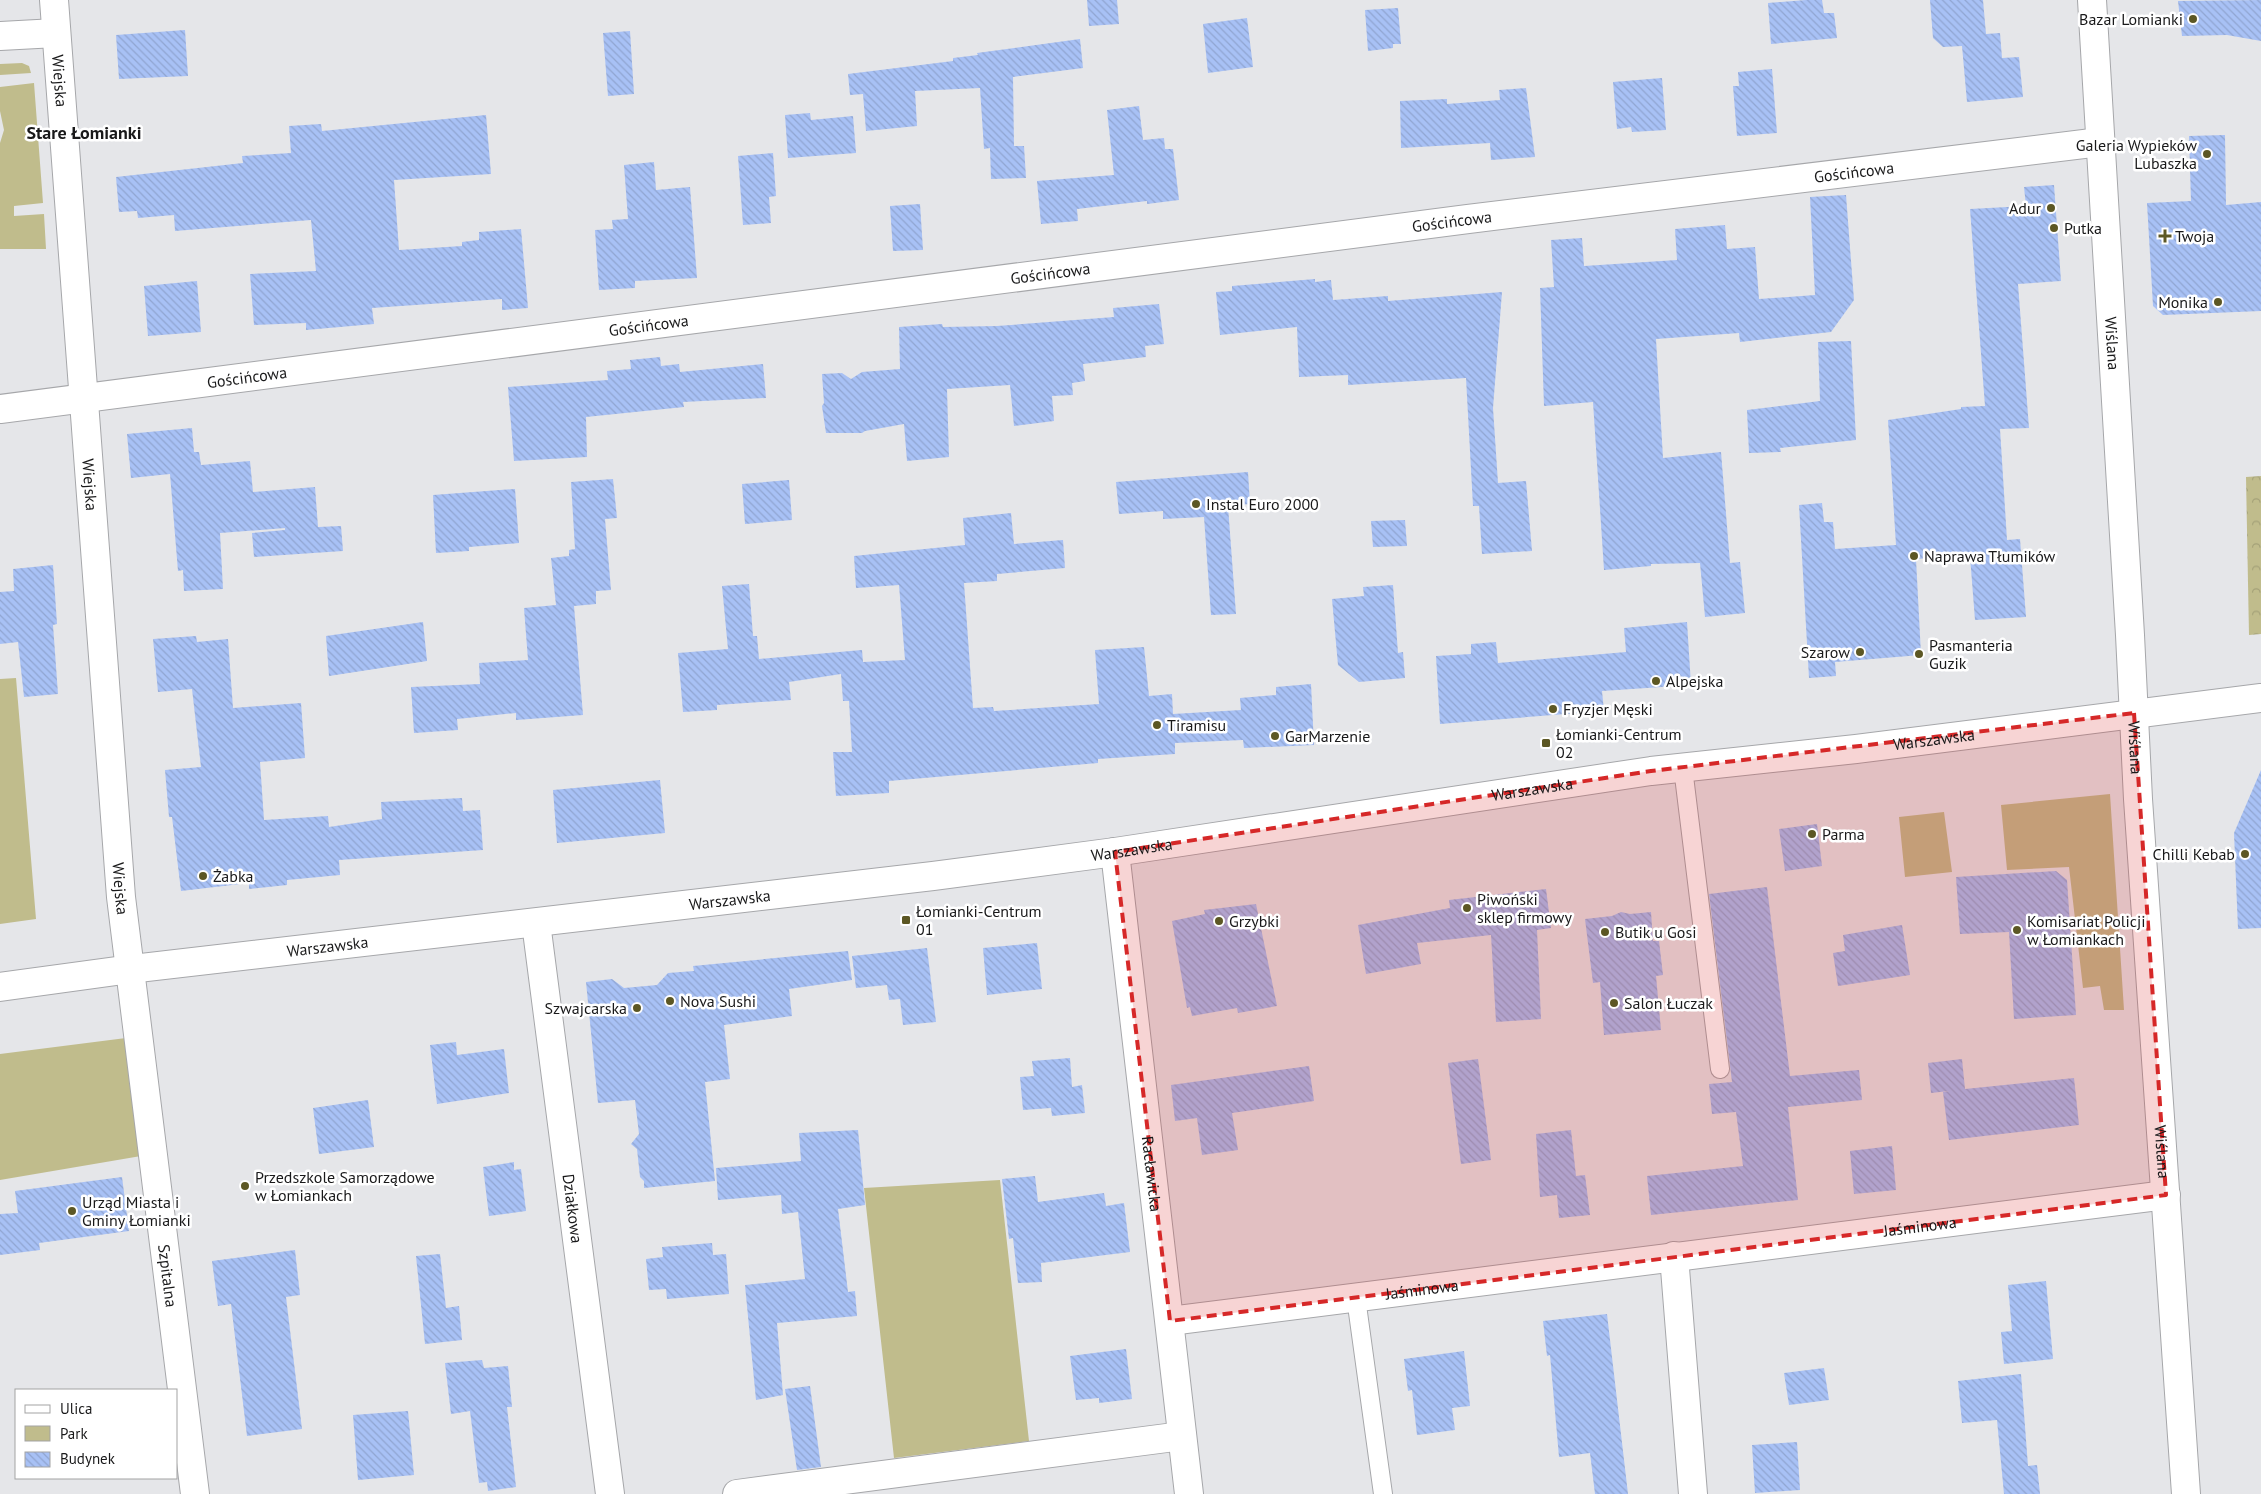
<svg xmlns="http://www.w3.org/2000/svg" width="2261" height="1494" viewBox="0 0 2261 1494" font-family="'PT Sans',sans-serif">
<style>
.green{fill:#c0bc8c}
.park{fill:url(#park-crowns)}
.building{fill:url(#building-back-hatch)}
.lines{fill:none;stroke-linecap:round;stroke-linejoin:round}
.service-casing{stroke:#a6a7aa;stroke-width:20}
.minor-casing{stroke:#a6a7aa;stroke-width:30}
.tertiary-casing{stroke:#a6a7aa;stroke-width:30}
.service{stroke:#fff;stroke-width:18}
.minor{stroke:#fff;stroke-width:28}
.tertiary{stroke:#fff;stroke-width:28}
.marked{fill:#d62828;fill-opacity:0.2;stroke:#d62828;stroke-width:4;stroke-dasharray:10 6;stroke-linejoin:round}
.poi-dot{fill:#5c5724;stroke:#fff;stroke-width:2}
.labels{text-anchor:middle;stroke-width:5;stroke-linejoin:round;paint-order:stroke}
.poi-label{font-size:16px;fill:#19191a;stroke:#fff;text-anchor:start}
.street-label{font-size:16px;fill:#19191a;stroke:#fff}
.neighbourhood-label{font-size:18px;font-weight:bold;fill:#19191a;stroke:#fff}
</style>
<defs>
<pattern id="park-crowns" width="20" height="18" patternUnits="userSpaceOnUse" patternTransform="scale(1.25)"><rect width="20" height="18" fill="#c0bc8c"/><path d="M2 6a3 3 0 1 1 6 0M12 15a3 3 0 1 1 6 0" fill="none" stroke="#a4a178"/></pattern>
<pattern id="building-back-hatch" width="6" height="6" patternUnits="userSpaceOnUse" patternTransform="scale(1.25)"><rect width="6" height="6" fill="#a8c1f5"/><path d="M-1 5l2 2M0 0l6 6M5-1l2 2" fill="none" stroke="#90a5d1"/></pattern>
</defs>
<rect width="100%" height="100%" fill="#e5e6e9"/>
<path class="green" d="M 22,63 L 29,66 L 31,73 L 0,75 L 0,64 Z
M 34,83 L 43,203 L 14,206 L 14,216 L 44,214 L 46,249 L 0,249 L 0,143 L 4,130 L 0,111 L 0,87 Z
M 16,678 L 36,919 L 0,924 L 0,679 Z
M 2110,794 L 2124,1010 L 2104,1010 L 2100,986 L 2083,988 L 2069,867 L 2007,870 L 2001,805 Z
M 1944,812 L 1952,872 L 1905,877 L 1899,817 Z
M 126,1038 L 141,1156 L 0,1180 L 0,1054 Z
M 1000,1180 L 1029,1441 L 894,1458 L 864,1188 Z"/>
<path class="park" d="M 2261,476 L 2261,634 L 2249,635 L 2246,477 Z"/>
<path class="building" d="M 1087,0 L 1117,0 L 1119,24 L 1089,26 Z
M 1806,0 L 1822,0 L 1824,13 L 1834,13 L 1837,38 L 1771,44 L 1768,3 Z
M 1930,0 L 1983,0 L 1986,34 L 2000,33 L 2002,58 L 2019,57 L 2023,97 L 1967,102 L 1962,46 L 1943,47 L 1933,38 Z
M 2261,0 L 2261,41 L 2227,35 L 2182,36 L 2178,1 Z
M 1398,8 L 1401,44 L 1393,44 L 1393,48 L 1368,51 L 1365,10 Z
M 1247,18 L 1253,67 L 1208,73 L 1203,24 Z
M 185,30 L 188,76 L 119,79 L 116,35 Z
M 630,31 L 634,94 L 608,96 L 603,33 Z
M 1080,39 L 1083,68 L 1013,77 L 1014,146 L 1008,146 L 1024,146 L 1026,178 L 991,179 L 990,148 L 984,149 L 980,88 L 915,91 L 917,126 L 866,131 L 863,94 L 850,95 L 848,74 L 953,61 L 953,58 L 978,55 L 977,53 Z
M 1772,69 L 1777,133 L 1737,136 L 1733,86 L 1739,86 L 1738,72 Z
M 1662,78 L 1666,130 L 1632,132 L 1631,127 L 1617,129 L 1613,82 Z
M 1526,88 L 1535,157 L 1491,160 L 1490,143 L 1401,148 L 1400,101 L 1447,99 L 1447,104 L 1500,100 L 1499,90 Z
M 1139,106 L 1143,140 L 1164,138 L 1165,149 L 1173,149 L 1179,200 L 1147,204 L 1147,201 L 1077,209 L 1078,221 L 1041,224 L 1037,181 L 1114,175 L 1107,110 Z
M 810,113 L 811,120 L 853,116 L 856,153 L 788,158 L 785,115 Z
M 486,115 L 491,174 L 394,180 L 399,250 L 462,246 L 462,242 L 479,240 L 479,232 L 521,229 L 528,308 L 502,310 L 502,299 L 372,308 L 374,324 L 306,330 L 306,323 L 254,325 L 250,274 L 316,271 L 311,220 L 175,231 L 174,215 L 138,218 L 137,211 L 119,212 L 116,177 L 243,163 L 242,156 L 291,153 L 289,126 L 321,124 L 322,131 Z
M 2225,135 L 2226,205 L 2261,202 L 2261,311 L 2163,315 L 2153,306 L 2147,203 L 2191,201 L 2189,136 Z
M 773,153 L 776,196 L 769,197 L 771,223 L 743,225 L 738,156 Z
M 654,162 L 656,190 L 690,187 L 697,278 L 635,281 L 635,288 L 599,290 L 595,230 L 613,229 L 612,220 L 628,219 L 624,165 Z
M 2054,185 L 2061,281 L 2018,284 L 2029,428 L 2000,429 L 2007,540 L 2020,539 L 2026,617 L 1975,620 L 1970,556 L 1916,559 L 1921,655 L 1835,662 L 1836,676 L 1809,678 L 1799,505 L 1822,503 L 1824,522 L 1833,522 L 1835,549 L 1896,545 L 1888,420 L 1961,409 L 1961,407 L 1985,406 L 1970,209 L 2026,206 L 2024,187 Z
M 1846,195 L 1854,300 L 1831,332 L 1740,342 L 1739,333 L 1656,339 L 1663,458 L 1721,452 L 1730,563 L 1740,562 L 1745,613 L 1705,617 L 1700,563 L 1651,564 L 1651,566 L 1604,570 L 1593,402 L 1544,406 L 1540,288 L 1554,287 L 1551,240 L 1582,238 L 1584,266 L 1677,260 L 1675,229 L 1725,225 L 1727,249 L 1755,247 L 1759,299 L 1815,295 L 1810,197 Z
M 920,204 L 923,250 L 893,251 L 890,206 Z
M 1315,279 L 1315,282 L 1331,280 L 1333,300 L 1388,296 L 1388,301 L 1502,292 L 1493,408 L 1498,483 L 1526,481 L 1532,551 L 1482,554 L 1479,506 L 1473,506 L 1466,378 L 1348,385 L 1348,375 L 1299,377 L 1297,327 L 1220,335 L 1216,292 L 1232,291 L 1232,286 Z
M 197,281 L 201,332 L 148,336 L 144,286 Z
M 1159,304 L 1164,344 L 1145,346 L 1146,357 L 1083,364 L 1085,381 L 1072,383 L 1073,395 L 1052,396 L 1054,421 L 1014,426 L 1010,385 L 947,389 L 949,457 L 907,461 L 904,424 L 865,431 L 862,433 L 826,433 L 822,406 L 824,403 L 822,374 L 842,373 L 851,379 L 862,372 L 900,369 L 899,327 L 942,324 L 943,327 L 997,326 L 1114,317 L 1113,308 Z
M 1851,341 L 1856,440 L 1780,448 L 1781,452 L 1749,453 L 1747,410 L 1820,401 L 1818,342 Z
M 660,357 L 661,366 L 679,364 L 680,372 L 763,364 L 766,398 L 683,402 L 684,407 L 586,417 L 587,457 L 514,461 L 508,387 L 608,380 L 607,371 L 631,369 L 630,360 Z
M 192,428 L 194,452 L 199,452 L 201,465 L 250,461 L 253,492 L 315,487 L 318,527 L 341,526 L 343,551 L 254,557 L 252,533 L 285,530 L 285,528 L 220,533 L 223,589 L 184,591 L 183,570 L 178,571 L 170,474 L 131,478 L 127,434 Z
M 1248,472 L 1250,504 L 1228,506 L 1236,614 L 1211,615 L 1204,517 L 1163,519 L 1163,511 L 1119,514 L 1116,482 Z
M 613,479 L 617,518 L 605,519 L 611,590 L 596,591 L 596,604 L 574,606 L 583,715 L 516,720 L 516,713 L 457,719 L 458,730 L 414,733 L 411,687 L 480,684 L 479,663 L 528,660 L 524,608 L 556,605 L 551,558 L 569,556 L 569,550 L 575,549 L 571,482 Z
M 789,480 L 792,520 L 745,524 L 742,484 Z
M 515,489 L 519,543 L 469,547 L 469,551 L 436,553 L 433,495 Z
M 1011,513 L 1014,544 L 1063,540 L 1065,568 L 997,574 L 997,581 L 964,583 L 973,708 L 993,707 L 994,711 L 1099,704 L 1095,650 L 1144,647 L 1149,696 L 1172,694 L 1173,714 L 1241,710 L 1240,698 L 1276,695 L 1276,687 L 1311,684 L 1314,745 L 1244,748 L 1243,740 L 1175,743 L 1175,754 L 1098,759 L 1098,763 L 889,781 L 889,793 L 836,796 L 833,752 L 852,752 L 849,701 L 843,701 L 841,674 L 789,682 L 791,700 L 717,705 L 717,710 L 683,712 L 678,653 L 728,649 L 722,586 L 749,584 L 753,636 L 757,636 L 759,659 L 862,650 L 863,662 L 905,660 L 899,585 L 856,588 L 854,556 L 965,545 L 963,518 Z
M 1405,520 L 1407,546 L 1373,547 L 1371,521 Z
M 53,565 L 57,624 L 53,625 L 58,694 L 24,697 L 18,642 L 0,644 L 0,592 L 14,591 L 13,569 Z
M 1393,585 L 1398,653 L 1403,652 L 1405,678 L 1359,682 L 1338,665 L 1332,599 L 1364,596 L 1363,587 Z
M 423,622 L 427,661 L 329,676 L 326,636 Z
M 1687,622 L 1691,685 L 1602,691 L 1604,711 L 1440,724 L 1436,656 L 1471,654 L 1471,644 L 1496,642 L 1498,663 L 1626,652 L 1624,628 Z
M 196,636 L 197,642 L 228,639 L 233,708 L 301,703 L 305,758 L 260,762 L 264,820 L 328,816 L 329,827 L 382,819 L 381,802 L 462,798 L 463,811 L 480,810 L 483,850 L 339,860 L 340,875 L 287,880 L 287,885 L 249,889 L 249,883 L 181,891 L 172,817 L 169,817 L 165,770 L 201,767 L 192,689 L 158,692 L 153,639 Z
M 2261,770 L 2261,928 L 2238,929 L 2234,833 Z
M 660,780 L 665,833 L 557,843 L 553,790 Z
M 1817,824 L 1822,866 L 1785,871 L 1779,829 Z
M 2056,871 L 2067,880 L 2076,1015 L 2014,1019 L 2009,932 L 1960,934 L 1956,877 Z
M 1767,887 L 1790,1076 L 1859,1070 L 1862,1100 L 1788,1107 L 1798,1200 L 1651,1215 L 1647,1176 L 1743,1166 L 1736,1112 L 1712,1114 L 1709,1084 L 1732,1082 L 1709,894 Z
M 1546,889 L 1551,928 L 1537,930 L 1541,1019 L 1496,1022 L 1491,935 L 1417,943 L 1421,964 L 1366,974 L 1358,925 L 1450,908 L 1449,900 Z
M 1256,904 L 1277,1006 L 1238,1013 L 1237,1008 L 1192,1016 L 1190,1007 L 1187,1008 L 1172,921 L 1205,914 L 1204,910 Z
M 1621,912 L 1630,914 L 1651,912 L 1653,941 L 1659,941 L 1663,975 L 1656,976 L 1661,1030 L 1604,1035 L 1600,982 L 1593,983 L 1585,919 L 1612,916 Z
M 1902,925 L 1910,975 L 1838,986 L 1833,953 L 1845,951 L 1843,935 Z
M 1037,943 L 1042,989 L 987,995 L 983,948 Z
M 927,948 L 936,1022 L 903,1025 L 900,999 L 889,1000 L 887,985 L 856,988 L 852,956 Z
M 848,951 L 852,980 L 789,989 L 792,1016 L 724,1025 L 730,1079 L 705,1082 L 715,1181 L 644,1188 L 644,1181 L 640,1177 L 637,1149 L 631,1144 L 639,1134 L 635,1100 L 598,1103 L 586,982 L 612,979 L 624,988 L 657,985 L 668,973 L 694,971 L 693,966 Z
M 456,1042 L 457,1055 L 504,1049 L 509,1093 L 437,1104 L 430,1045 Z
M 1070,1058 L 1072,1087 L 1082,1085 L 1085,1113 L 1052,1116 L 1051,1108 L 1023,1110 L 1020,1077 L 1034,1076 L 1032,1061 Z
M 1478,1059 L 1491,1160 L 1461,1164 L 1448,1063 Z
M 1962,1059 L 1965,1089 L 2074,1078 L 2079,1125 L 1949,1140 L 1943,1092 L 1949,1091 L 1931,1093 L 1928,1063 Z
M 1309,1066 L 1314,1101 L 1232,1113 L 1238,1150 L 1202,1155 L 1197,1118 L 1175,1121 L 1171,1085 Z
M 368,1100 L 374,1147 L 319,1154 L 313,1108 Z
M 858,1130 L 865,1205 L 838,1209 L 848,1292 L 855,1291 L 857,1316 L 777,1323 L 783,1395 L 756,1400 L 745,1285 L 805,1279 L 798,1212 L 782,1214 L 781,1195 L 718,1200 L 716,1168 L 801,1161 L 799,1133 Z
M 1571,1130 L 1576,1176 L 1585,1175 L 1590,1215 L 1559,1218 L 1557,1195 L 1540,1197 L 1536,1134 Z
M 1892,1146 L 1896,1190 L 1854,1194 L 1850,1151 Z
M 514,1162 L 514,1170 L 521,1169 L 526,1211 L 489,1216 L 483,1167 Z
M 1035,1176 L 1038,1202 L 1104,1193 L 1106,1206 L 1124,1203 L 1130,1252 L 1041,1263 L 1042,1282 L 1018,1283 L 1013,1238 L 1009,1239 L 1002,1179 Z
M 122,1177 L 129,1231 L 39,1243 L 40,1250 L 0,1255 L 0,1214 L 18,1213 L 15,1191 Z
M 712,1243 L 713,1255 L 726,1254 L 729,1294 L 667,1299 L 666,1289 L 649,1290 L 646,1259 L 663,1257 L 662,1247 Z
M 295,1250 L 300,1295 L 286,1297 L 302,1429 L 247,1436 L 231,1304 L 218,1306 L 212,1261 Z
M 440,1254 L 446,1308 L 459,1306 L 462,1340 L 425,1344 L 416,1256 Z
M 2046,1281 L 2053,1359 L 2004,1364 L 2001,1332 L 2012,1331 L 2008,1285 Z
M 1607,1314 L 1612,1357 L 1628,1494 L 1595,1494 L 1590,1453 L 1559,1457 L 1550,1355 L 1547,1356 L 1543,1321 Z
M 1126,1349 L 1132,1399 L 1099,1403 L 1099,1398 L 1076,1400 L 1070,1356 Z
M 1464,1351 L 1470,1406 L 1452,1408 L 1455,1430 L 1417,1435 L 1412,1390 L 1408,1391 L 1404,1359 Z
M 482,1360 L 484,1368 L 508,1366 L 512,1407 L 507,1407 L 516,1487 L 488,1491 L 487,1482 L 479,1483 L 470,1411 L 451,1414 L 445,1363 Z
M 1824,1368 L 1829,1400 L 1789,1405 L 1784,1373 Z
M 2021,1374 L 2028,1466 L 2037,1465 L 2040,1494 L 2004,1494 L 1997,1420 L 1962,1423 L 1958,1381 Z
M 810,1386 L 821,1467 L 797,1470 L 785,1389 Z
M 408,1411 L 414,1475 L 358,1480 L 353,1415 Z
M 1797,1442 L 1800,1490 L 1755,1493 L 1752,1445 Z"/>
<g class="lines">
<defs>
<path id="service" d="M 1683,768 L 1720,1069
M 1356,1298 L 1383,1494"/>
<g id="minor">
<path id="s1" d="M 54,0 L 121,897 L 195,1494"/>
<path d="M 0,36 L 56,33"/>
<path id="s2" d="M 0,409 L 1468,219 L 2100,142"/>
<path id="s3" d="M 1115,852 L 1189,1494"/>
<path id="s4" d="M 536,923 L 610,1494"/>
<path d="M 1674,1256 L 1693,1494"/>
<path id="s5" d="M 1170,1321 L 2166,1195"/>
<path d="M 737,1494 L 1182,1436"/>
</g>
<g id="tertiary">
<path id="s6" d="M 2092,0 L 2130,635 L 2138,799 L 2186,1494"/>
<path id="s7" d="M 0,987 L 131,969 L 933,876 L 1115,852 L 1651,771 L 1856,749 L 2261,698"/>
</g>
</defs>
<use href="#service" class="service-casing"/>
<use href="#minor" class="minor-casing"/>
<use href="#tertiary" class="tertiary-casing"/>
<use href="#service" class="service"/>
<use href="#minor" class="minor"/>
<use href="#tertiary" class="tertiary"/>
</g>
<path class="marked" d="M 2134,713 L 2166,1195 L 1170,1321 L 1115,852 L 1651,771 Z"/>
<g class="poi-dot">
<circle cx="2193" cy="19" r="5"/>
<circle cx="2207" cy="154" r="5"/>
<circle cx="2051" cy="208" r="5"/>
<circle cx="2054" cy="228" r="5"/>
<path d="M2162.5 228.5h5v5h5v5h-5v5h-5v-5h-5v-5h5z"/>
<circle cx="2218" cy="302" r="5"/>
<circle cx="1196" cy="504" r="5"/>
<circle cx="1914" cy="556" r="5"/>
<circle cx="1860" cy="652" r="5"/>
<circle cx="1919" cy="654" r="5"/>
<circle cx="1656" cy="681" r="5"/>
<circle cx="1553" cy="709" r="5"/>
<circle cx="1157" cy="725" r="5"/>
<circle cx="1275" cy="736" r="5"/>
<rect x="1541" y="738" width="10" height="10" rx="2.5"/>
<circle cx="1812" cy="834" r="5"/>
<circle cx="2245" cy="854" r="5"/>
<circle cx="203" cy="876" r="5"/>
<circle cx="1467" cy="908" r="5"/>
<rect x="901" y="915" width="10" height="10" rx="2.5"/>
<circle cx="1219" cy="921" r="5"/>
<circle cx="2017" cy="930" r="5"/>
<circle cx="1605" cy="932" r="5"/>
<circle cx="670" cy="1001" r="5"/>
<circle cx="1614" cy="1003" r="5"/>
<circle cx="637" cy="1008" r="5"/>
<circle cx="245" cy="1186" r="5"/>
<circle cx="72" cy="1211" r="5"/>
</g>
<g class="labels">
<g class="poi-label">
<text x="2183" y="25" text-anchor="end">Bazar Lomianki</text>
<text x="2197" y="151" text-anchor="end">Galeria Wypieków<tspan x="2197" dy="18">Lubaszka</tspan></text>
<text x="2041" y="214" text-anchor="end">Adur</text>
<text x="2064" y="234">Putka</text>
<text x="2175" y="242">Twoja</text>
<text x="2208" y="308" text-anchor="end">Monika</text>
<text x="1206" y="510">Instal Euro 2000</text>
<text x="1924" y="562">Naprawa Tłumików</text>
<text x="1929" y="651">Pasmanteria<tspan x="1929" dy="18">Guzik</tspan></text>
<text x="1850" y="658" text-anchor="end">Szarow</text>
<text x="1666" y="687">Alpejska</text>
<text x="1563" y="715">Fryzjer Męski</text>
<text x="1167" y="731">Tiramisu</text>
<text x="1556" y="740">Łomianki-Centrum<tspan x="1556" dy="18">02</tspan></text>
<text x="1285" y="742">GarMarzenie</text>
<text x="1822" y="840">Parma</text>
<text x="2235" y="860" text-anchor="end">Chilli Kebab</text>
<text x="213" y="882">Żabka</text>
<text x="1477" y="905">Piwoński<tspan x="1477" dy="18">sklep firmowy</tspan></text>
<text x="916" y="917">Łomianki-Centrum<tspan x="916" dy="18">01</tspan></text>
<text x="1229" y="927">Grzybki</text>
<text x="2027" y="927">Komisariat Policji<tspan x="2027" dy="18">w Łomiankach</tspan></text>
<text x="1615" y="938">Butik u Gosi</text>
<text x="680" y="1007">Nova Sushi</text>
<text x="1624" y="1009">Salon Łuczak</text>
<text x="627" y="1014" text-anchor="end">Szwajcarska</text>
<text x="255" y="1183">Przedszkole Samorządowe<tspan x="255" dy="18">w Łomiankach</tspan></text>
<text x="82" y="1208">Urząd Miasta i<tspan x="82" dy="18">Gminy Łomianki</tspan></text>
</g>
<g class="street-label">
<text dy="6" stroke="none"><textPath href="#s1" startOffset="81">Wiejska</textPath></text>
<text dy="6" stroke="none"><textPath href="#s2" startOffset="1869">Gościńcowa</textPath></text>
<text dy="6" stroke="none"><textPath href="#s2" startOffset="1464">Gościńcowa</textPath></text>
<text dy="6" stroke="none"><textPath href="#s2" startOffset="1059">Gościńcowa</textPath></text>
<text dy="6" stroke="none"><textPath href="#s2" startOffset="654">Gościńcowa</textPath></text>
<text dy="6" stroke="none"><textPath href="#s6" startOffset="344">Wiślana</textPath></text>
<text dy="6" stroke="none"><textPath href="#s2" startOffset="249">Gościńcowa</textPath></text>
<text dy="6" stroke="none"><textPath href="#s1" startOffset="486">Wiejska</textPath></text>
<text dy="6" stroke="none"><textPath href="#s7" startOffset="1950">Warszawska</textPath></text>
<text dy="6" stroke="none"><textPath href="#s6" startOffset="749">Wiślana</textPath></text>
<text dy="6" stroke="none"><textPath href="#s7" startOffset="1545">Warszawska</textPath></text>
<text dy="6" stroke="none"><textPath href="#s7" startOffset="1140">Warszawska</textPath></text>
<text dy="6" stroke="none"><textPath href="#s1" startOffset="891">Wiejska</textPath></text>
<text dy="6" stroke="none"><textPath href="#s7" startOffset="735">Warszawska</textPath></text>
<text dy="6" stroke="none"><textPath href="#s7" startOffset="330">Warszawska</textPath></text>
<text dy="6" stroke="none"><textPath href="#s6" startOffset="1154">Wiślana</textPath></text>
<text dy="6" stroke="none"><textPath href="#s3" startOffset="324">Racławicka</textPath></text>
<text dy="6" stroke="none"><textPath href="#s4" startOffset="288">Działkowa</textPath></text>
<text dy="6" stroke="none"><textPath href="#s5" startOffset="756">Jaśminowa</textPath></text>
<text dy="6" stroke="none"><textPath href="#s1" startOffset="1281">Szpitalna</textPath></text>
<text dy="6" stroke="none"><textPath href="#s5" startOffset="254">Jaśminowa</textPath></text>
</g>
<g class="neighbourhood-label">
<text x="84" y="139">Stare Łomianki</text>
</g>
</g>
<rect x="15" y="1389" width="162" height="90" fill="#ffffff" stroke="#a3a3a3"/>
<rect x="25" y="1405" width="25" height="8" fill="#ffffff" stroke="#a3a3a3"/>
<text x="60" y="1414" font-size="15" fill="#19191a">Ulica</text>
<rect x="25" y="1426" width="25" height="15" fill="#c0bc8c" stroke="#a3a3a3"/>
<text x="60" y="1439" font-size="15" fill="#19191a">Park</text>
<rect x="25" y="1452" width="25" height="15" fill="url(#building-back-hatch)" stroke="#a3a3a3"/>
<text x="60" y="1464" font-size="15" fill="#19191a">Budynek</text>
</svg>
